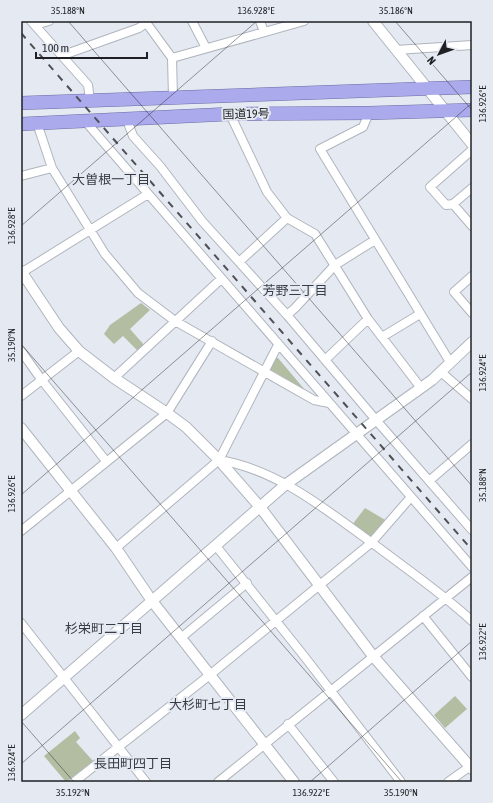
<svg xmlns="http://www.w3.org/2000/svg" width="493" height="803" viewBox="0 0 493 803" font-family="'Asap Condensed','Noto Sans JP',sans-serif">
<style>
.green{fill:#b3bda2}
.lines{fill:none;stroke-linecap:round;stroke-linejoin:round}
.minor-casing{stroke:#b0b5bd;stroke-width:10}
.tertiary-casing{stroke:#b0b5bd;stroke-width:12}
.trunk-casing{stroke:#6c6ca3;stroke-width:14}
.minor{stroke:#fff;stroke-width:8}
.tertiary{stroke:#fff;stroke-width:10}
.trunk{stroke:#abaaec;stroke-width:13}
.rail{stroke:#4e5055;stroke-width:2;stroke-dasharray:7 7;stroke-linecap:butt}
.ticks{fill:none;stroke:#1e2023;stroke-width:1;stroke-opacity:0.45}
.labels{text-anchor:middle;stroke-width:4;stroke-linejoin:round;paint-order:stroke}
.street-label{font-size:12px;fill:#1e2023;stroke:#e4e9f2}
.neighbourhood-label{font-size:13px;fill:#383c43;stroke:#e4e9f2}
.neatline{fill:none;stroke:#1e2023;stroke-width:1.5}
.ticks-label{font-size:10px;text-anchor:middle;fill:#1e2023}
</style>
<rect width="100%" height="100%" fill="#e4e9f2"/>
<path class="green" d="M 141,303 L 150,310 L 130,329 L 144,345 L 138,351 L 123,336 L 114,344 L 104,334 L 110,325 Z
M 275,358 L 278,358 L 305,390 L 271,370 L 269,367 Z
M 365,508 L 387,521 L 373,537 L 369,538 L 352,525 Z
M 455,696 L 467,709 L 445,728 L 434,715 Z
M 75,731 L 80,738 L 76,742 L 93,761 L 66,782 L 44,756 Z"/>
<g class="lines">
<defs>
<path id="minor" d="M 31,21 L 88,85 L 90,100
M 145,21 L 172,58 L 173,98
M 192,21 L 206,48
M 260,21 L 264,32
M 35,25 L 49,21
M 396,50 L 472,45
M 63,56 L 69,53 L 139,28 L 146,23
M 172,58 L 304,21
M 369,113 L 363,127 L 320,149 L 450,362
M 230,114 L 267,192 L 287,218 L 315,234 L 368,319 L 421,388
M 127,120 L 133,136 L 160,166 L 202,221 L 287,315 L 376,420 L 472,530
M 85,121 L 472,567
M 37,123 L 52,168 L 105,254 L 138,293 L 175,321 L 314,400 L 329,403
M 472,150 L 430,187 L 446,205 L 453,204 L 472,188
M 21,176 L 52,168
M 453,204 L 472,226
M 239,262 L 287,218
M 21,273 L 148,194
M 472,276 L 454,292 L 472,313
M 287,315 L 295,308 L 335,265 L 375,240
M 382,337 L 420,314
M 21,351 L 41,379 L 106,461
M 325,360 L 368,319
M 441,372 L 472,399
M 114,378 L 221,279
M 21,396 L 79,351
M 219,460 C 280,470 330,513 379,548 C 411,572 443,594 472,621
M 429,481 L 472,444
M 21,531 L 167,413 L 212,341
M 216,546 L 304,656 L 401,782
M 116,548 L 219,460 L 278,345
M 423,616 L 472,677
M 21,623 L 146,782
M 182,637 L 247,583
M 288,724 L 334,782
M 74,782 L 211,674 L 371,543 L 411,497
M 218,782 L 472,577
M 448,782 L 472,765"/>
<path id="tertiary" d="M 373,21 L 472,144
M 21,271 L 59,328 L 79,351 L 114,378 L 167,413 L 186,427 L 219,460 L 260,507 L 373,656 L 472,769
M 21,428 L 116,548 L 152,601 L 294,782
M 21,715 L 285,485 L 432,380 L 472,342"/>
<path id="trunk" d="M 21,103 L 472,87
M 21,124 L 230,114 L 369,113 L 472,110"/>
</defs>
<use href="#minor" class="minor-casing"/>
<use href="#tertiary" class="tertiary-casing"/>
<use href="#trunk" class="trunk-casing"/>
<use href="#minor" class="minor"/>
<use href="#tertiary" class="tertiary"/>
<use href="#trunk" class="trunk"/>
<path class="rail" d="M 21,33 L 472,550"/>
</g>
<path class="ticks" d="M 68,21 L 472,486M 395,21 L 472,110M 21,226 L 257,21M 21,344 L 402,782M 21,495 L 472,103M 21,721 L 74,782M 21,764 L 472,372M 310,782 L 472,641"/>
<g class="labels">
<g class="street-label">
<text transform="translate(246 114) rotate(-1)" y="4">国道19号</text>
</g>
<g class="neighbourhood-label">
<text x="111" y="184">大曽根一丁目</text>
<text x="295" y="295">芳野三丁目</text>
<text x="104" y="633">杉栄町二丁目</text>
<text x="208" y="709">大杉町七丁目</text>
<text x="133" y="768">長田町四丁目</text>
</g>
</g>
<rect width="493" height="803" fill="none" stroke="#e4e9f2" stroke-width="44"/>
<g transform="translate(439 54) rotate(229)" stroke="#e4e9f2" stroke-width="3" paint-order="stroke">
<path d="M0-3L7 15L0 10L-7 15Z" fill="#1e2023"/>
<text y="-6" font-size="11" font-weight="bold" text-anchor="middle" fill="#1e2023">N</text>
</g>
<path d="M36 52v6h111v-6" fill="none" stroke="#1e2023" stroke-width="2"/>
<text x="42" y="52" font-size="12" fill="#1e2023" stroke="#e4e9f2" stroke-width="3" paint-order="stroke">100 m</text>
<rect x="22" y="22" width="449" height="759" class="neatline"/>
<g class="ticks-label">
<text x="68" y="14">35.188°N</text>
<text x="256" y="14">136.928°E</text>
<text x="396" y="14">35.186°N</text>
<text transform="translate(482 104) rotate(-90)" y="4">136.926°E</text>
<text transform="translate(11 226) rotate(-90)" y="4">136.928°E</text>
<text transform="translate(11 345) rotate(-90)" y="4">35.190°N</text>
<text transform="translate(482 373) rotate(-90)" y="4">136.924°E</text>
<text transform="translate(482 485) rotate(-90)" y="4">35.188°N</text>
<text transform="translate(11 494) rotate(-90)" y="4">136.926°E</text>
<text transform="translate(482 642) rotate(-90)" y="4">136.922°E</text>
<text transform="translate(11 763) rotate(-90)" y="4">136.924°E</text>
<text x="73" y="796">35.192°N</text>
<text x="311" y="796">136.922°E</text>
<text x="401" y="796">35.190°N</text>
</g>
</svg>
